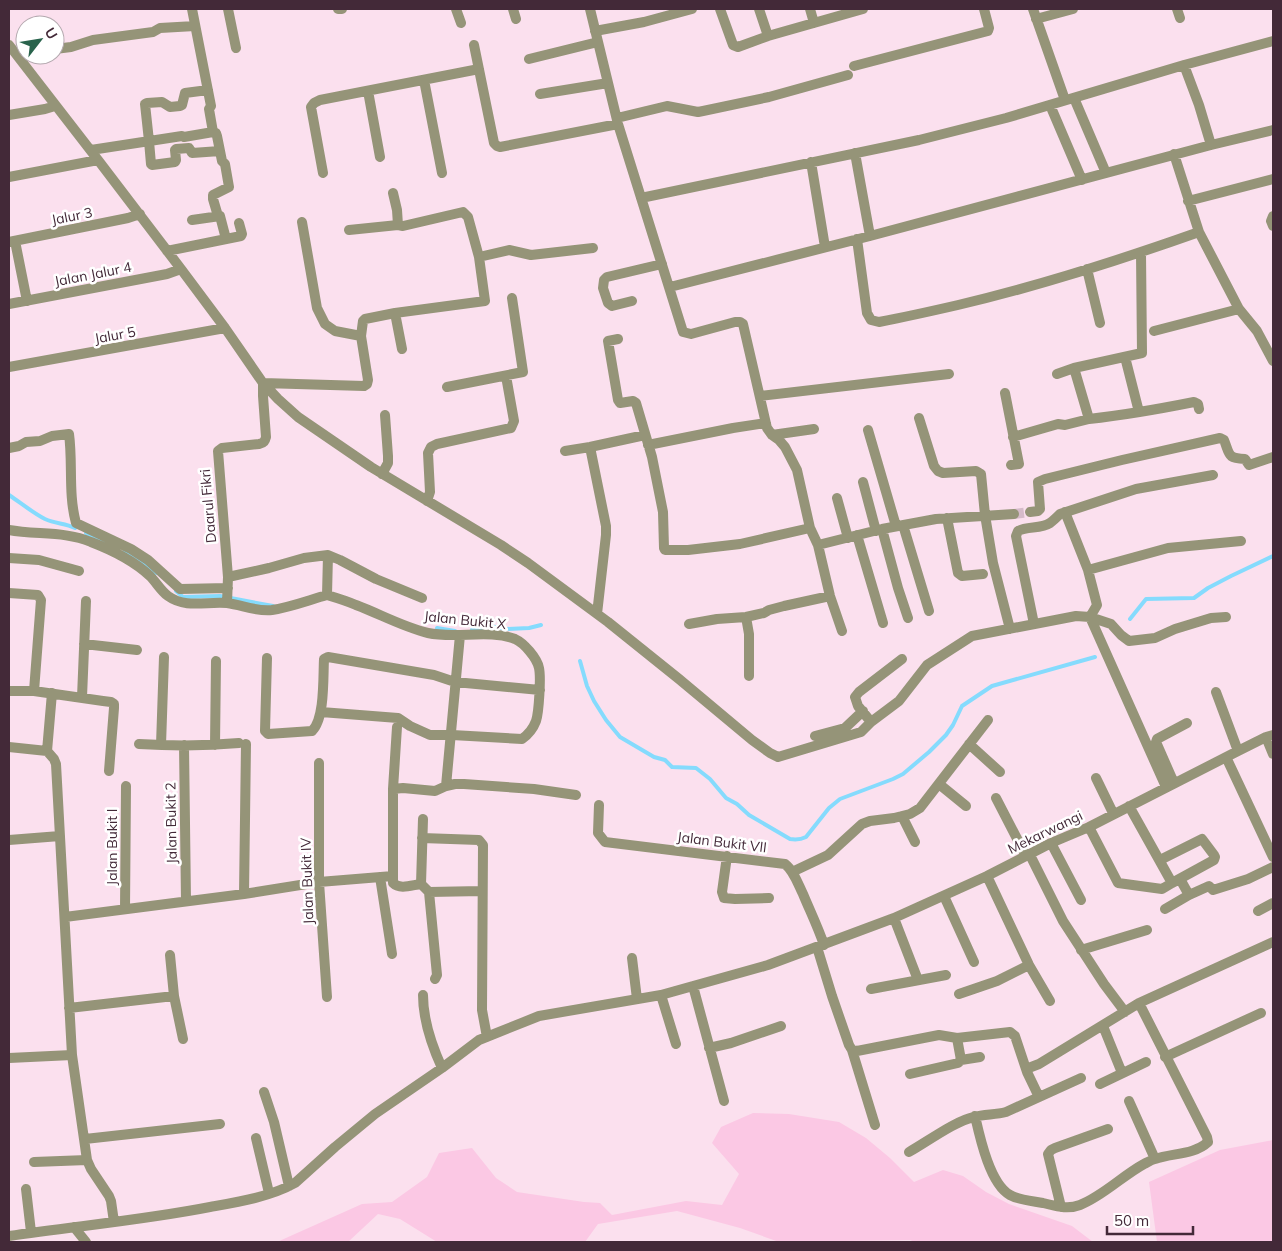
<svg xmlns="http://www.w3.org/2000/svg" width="1282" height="1251" viewBox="0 0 1282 1251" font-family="Mulish,sans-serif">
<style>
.green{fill:#fbc8e4}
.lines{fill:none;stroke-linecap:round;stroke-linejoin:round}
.stream{stroke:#85dbfd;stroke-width:4}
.minor-tunnel{stroke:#d6bbca;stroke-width:10;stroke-dasharray:10 5;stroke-linecap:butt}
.minor{stroke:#959478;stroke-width:10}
.labels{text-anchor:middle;stroke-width:5;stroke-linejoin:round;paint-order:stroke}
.street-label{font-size:14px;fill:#432938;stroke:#fff}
</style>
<rect width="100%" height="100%" fill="#fbe0ee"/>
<path class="green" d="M 753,1113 L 789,1114 L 839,1122 L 866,1138 L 890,1158 L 914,1182 L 943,1170 L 963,1176 L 986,1192 L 1009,1204 L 1072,1226 L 1093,1242 L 915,1242 L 910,1240 L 779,1242 L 740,1228 L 677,1211 L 598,1224 L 585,1242 L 437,1242 L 400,1219 L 378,1214 L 348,1242 L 277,1242 L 362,1204 L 392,1202 L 427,1177 L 439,1153 L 472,1148 L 496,1178 L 517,1192 L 584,1202 L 600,1203 L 612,1215 L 686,1201 L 722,1205 L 739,1174 L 712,1143 L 721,1127 Z
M 1273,1140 L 1273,1242 L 1157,1242 L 1149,1182 L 1220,1150 Z"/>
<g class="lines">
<path class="stream" d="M 9,495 C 21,503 33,513 45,519 C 56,524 65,523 75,528
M 86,533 L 105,542
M 124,552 L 134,557 L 156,573
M 176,591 L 183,597 L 220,596 L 273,606
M 1130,619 L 1146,599 L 1194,598 L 1208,588 L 1231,576 L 1273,556
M 437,628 L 455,631
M 472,630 L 489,626 L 506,629 L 529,628 L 541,625
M 580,661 L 587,686 L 594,701 L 606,720 L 620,737 L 654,757 L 665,760 L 672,767 L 696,768 L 710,779 L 726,798 L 737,804 L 749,815 L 790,839 C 796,840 800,840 806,837 L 829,808 L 840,799 L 893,779 L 903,774 L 929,752 L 946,735 L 953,725 L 962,706 L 992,686 L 1095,657"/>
<path class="minor-tunnel" d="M 1014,514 L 1030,512"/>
<path class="minor" d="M 192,9 L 211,106 L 209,109 L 213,132 L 216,133 L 217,136 L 222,161 L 225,164 L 229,187 L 213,195 L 213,199 L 218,216
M 228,9 L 236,48
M 338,9 L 342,9
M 456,9 L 461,23
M 513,9 L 516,19
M 590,9 L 618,124 L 683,332 L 691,334 L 735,322 L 740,322 L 743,324 L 767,428 L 772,435 L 779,440 L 785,447 L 797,470 L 810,528 L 818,545 L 882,529 L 936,519 L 1014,514
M 720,9 L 733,45 L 738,47 L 768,36 L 863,9
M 759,9 L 768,36
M 810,9 L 814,23
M 1033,9 L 1065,100
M 1177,9 L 1180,18
M 1036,19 L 1073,9
M 595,31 L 644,22 L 692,9
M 9,45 L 98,160 L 181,269 L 225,328 L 263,383 L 278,399 L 298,417 L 371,467 L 501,545 L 528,563 L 608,622 L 679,679 L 752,740 L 770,753 L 778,757 L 861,732 L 871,722 L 899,701 L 927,665 L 972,636 L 1076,616 L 1090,617 L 1111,624 L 1121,635 L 1129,641 L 1155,638 L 1175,629 L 1211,618 L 1226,617
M 474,45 L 494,143 L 497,146 L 500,147 L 618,124
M 55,49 L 71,47 L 93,40 L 153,32 L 160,28 L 195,26
M 529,59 L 598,42
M 1184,65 L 1199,105 L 1211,145
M 854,66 L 988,31 L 989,28 L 984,9
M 424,80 L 442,173
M 208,90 L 185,93 L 182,105 L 180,106 L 170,107 L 162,102 L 147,103 L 145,104 L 149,141 L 151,164 L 152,165 L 175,162 L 176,160 L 175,150 L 176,149 L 189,148 L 192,153 L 220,151
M 368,91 L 380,157
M 540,94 L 608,83
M 1074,98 L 1106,173
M 1050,105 L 1082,180
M 9,115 L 45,109 L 55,106
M 617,118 L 667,106 L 698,112 L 703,111 L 769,97 L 848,75
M 91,150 L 182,136 L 184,137 L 213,132
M 855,153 L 870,236
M 1174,154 L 1199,232 L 1239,309 L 1257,331 L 1273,361
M 811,162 L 825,247
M 323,173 L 311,107 L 314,103 L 320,100 L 479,69
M 9,177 L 98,160
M 641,198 L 919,140 L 1006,118 L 1184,65 L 1273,41
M 1188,201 L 1273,179
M 1273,216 L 1271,221 L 1273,226
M 192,220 L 220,216 L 226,239
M 302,222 L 317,308 L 325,324 L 335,331 L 361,336
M 349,230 L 398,225
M 857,239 L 867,313 L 871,320 L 879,322 C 905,317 932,311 958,305 C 1039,286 1120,260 1199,232
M 15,241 L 27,301
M 9,242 L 128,218 L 140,214
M 167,251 L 241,236 L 242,234 L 239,223
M 479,257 L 509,250 L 531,255 L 593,248
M 1087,269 L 1100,323
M 670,287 L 870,236 L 1211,145 L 1273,130
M 632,301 L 612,306 L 608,303 L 603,288 L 604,280 L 607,277 L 662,264
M 9,304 L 167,274 L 181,269
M 395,313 L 402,349
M 1154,331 L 1239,309
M 618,339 L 608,341 L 618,400 L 620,403 L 633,401 L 636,403 L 652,457 L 663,512 L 664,548 L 665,550 L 688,550 L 740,544 L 810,528
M 1125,357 L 1139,412
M 9,367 L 225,328
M 1057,374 L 1074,368 L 1142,353 L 1141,253
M 263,383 L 364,386 L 367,384 L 368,380 L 361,336 L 363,321 L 365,319 L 395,313 L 485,301 L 479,257 L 468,217 L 463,212 L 403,226 L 398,225 L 397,210 L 393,193
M 447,387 L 523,372 L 512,298
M 1005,393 L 1019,464 L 1011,465
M 760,396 L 949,374
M 919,418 L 934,466 L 938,471 L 943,473 L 976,471 L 981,474 L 985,515 L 993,563 L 1010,629
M 1089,419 C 1125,415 1159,409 1194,402 L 1198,404 L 1199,409
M 868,430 L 896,526
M 772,435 L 814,429
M 1013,437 L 1058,424 L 1065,425 L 1089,419 L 1074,368
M 648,445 L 733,428 L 766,423
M 590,447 L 606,526 L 606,535 L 597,614
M 9,448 L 19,446 L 26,442 L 40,441 L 52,436 L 69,434 C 73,463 68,494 76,523 L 131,549 L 148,560 L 180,589 L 228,588
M 565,451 L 590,447 L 645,435
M 382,474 L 388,463 L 388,456 L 385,415
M 863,482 L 876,531
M 837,498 L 848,538
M 427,501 L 430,492 L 428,453 L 431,447 L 437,444 L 511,428 L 514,421 L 506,376
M 1030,512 L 1038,511 L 1040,509 L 1038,482 L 1045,479 L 1122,460 L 1220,438 L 1224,440 C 1230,455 1227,458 1245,459 L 1249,465 L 1273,457
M 1065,512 L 1088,570 L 1097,605 L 1090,617
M 947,518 L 958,573 L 962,576 L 983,574
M 903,525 L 929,611
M 882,529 L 898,588 L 908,618
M 9,530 C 36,535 65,531 91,542 C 112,550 134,561 150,576 C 156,582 161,591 168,596 C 186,609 207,601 227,603 C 242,605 257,612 272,610 C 291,607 309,600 327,595
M 857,535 L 883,623
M 818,545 L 830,596 L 842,631
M 9,558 L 39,560 L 79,571
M 1088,570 L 1168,548 L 1241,541
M 228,577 L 269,568 L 304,558 L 328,555 L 340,560 L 376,579 L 422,598
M 9,593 L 38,595 L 41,600 L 34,691
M 327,595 L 328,555
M 227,603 L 228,577 L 218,451 L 222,448 L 259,444 C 264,443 265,441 266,437 L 263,396 L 263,383
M 746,617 L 749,634 L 749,676
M 1090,617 L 1166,787
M 689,624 L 717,619 L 746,617 L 764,613 L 769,610 L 784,606 L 830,596
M 1034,624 L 1016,536 L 1018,531 C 1027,526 1041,529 1050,523 C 1054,520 1057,517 1060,514 L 1136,489 L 1213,475
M 84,644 L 137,650
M 267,658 L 265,731 L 268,734 L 312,731 C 325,719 323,677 324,659 L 328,657 L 434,675 L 455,682 L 540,690
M 9,691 L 34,691 L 103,701 L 111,702 L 114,704 L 114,708 L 109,771
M 1216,692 L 1238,751
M 82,697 L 86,601
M 321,712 L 398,718 L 410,726 L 430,735 L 452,735 L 522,739 C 529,734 533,729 536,721 C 539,712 541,677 539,668 C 537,658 524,643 515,639 C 490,629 455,639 428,633 C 403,627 380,614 356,605 C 347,601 337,598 327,595
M 871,722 L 858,706 L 855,697 L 859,692 L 902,659
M 815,736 L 845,728 L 863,711
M 1266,737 L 1273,754
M 139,744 C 172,746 206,746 239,743
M 969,744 L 1000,772
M 161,745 L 164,657
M 184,745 L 186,901
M 215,745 L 216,661
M 9,747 L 47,751 L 54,759 L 56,764 L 72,1055 L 87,1160 L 91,1169 L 109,1196 L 111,1201 L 114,1222
M 47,751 L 52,693
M 1226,757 L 1273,857
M 319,763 L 319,882 L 327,997
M 1096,778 L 1113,813
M 1174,783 L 1156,742 L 1157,739 L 1187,723
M 939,784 L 966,806
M 446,786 L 460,635
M 393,789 L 397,727
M 996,798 L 1026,856
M 599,805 L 598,833 L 605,842 L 785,864 C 794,871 798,884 803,894 C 810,911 818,927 824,945
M 902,816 L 915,842
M 423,819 L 421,884 L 429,892 L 482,891
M 1089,827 L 1118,883 L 1162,889 L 1172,883 L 1129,806
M 422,838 L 479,840 L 483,845 L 482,1010 L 487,1037
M 9,840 L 60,836
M 1051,843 L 1081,900
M 1030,855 L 1063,921 L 1104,984 L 1125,1012
M 727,856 L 722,892 L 724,898 L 735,899 L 769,898
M 1160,860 L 1202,839 L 1214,855 L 1215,857 L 1214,860 L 1172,883
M 792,872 L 828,855 L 862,824 L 870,821 L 894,818 L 910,814 L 920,808 L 988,720
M 987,876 L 1029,965 L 1050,1001
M 380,877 L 392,954
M 1180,879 L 1189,895 L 1209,886 L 1213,890 L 1248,879 L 1273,867
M 421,884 C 412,885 400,890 393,883 L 393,789 L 403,788 L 435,791 L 446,786 L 455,784 L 464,784 L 534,789 L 576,795
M 429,892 L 437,975 L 435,979
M 244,894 L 246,744
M 944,896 L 974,962
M 125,909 L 126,786
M 1165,909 L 1189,895
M 1258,911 L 1273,903
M 65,917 L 244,894 L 319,882 L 393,876
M 894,918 L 918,980
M 817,947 L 832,996 L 849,1045 L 852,1050 L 875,1125
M 1081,950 L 1147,930
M 170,955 L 174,996
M 632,958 L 637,999
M 693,986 L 724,1101
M 871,989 L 946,975
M 959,994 L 997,981 L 1029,965
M 423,995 C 423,1020 432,1046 442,1068
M 661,995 L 676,1044
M 69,1008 L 174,996 L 183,1039
M 1103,1026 L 1122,1073
M 709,1048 L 731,1043 L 781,1026
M 852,1050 L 857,1051 L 939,1035 L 957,1038 L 1010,1032 L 1015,1036 L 1027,1072 L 1039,1097
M 1165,1057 L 1261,1013
M 9,1058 L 72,1055
M 961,1060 L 980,1057
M 1026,1069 L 1039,1064 L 1139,1003 L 1273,942
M 910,1074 L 958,1063 L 961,1060 L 957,1038
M 1100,1084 L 1146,1062
M 264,1092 L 274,1122 L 289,1186
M 1129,1101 L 1155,1159
M 975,1116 C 980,1138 990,1184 1010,1195 C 1019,1200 1032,1201 1043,1203 C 1056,1206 1067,1210 1080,1205 C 1103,1196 1122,1176 1144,1164 C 1148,1162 1151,1160 1155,1159 C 1172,1153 1194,1155 1208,1142 L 1207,1137 L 1139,1003
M 256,1138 L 269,1193
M 85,1139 L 220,1124
M 909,1152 C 927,1142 955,1121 974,1117 C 985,1114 995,1115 1006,1112 L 1081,1078
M 34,1162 L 87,1160
M 26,1189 L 31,1232
M 1061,1207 L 1048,1154 L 1051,1150 L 1055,1148 L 1108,1129
M 74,1227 L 86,1242
M 9,1236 C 76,1226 144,1220 210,1207 C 238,1202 270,1197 295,1183 L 335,1147 L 375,1114 L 442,1068 L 479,1040 L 539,1016 L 661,995 L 768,965 L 894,918 L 987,876 L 1051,843 L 1089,827 L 1238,751 L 1266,737 L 1273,735"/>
</g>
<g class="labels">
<g class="street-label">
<text transform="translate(72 216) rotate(-11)" y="5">Jalur 3</text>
<text transform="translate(93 274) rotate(-11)" y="5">Jalan Jalur 4</text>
<text transform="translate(115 335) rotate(-10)" y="5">Jalur 5</text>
<text transform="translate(208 506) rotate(-95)" y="5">Daarul Fikri</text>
<text transform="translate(465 620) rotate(6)" y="5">Jalan Bukit X</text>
<text transform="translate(171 823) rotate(-91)" y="5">Jalan Bukit 2</text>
<text transform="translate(1045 832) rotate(-26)" y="5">Mekarwangi</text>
<text transform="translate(722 842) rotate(7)" y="5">Jalan Bukit VII</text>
<text transform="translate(112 847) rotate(-90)" y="5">Jalan Bukit I</text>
<text transform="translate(307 881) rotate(-92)" y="5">Jalan Bukit IV</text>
</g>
</g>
<rect width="1282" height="1251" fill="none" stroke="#432938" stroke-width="20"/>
<g transform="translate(40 40) rotate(59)"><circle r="24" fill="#ffffff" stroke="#b4a9af"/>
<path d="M0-4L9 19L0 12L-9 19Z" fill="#29634c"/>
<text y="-8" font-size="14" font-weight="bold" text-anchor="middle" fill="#432938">U</text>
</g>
<path d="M1107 1226v8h86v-8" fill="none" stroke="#432938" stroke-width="2.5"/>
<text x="1114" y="1226" font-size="15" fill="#432938" stroke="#ffffff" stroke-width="4" paint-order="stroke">50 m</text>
</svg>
